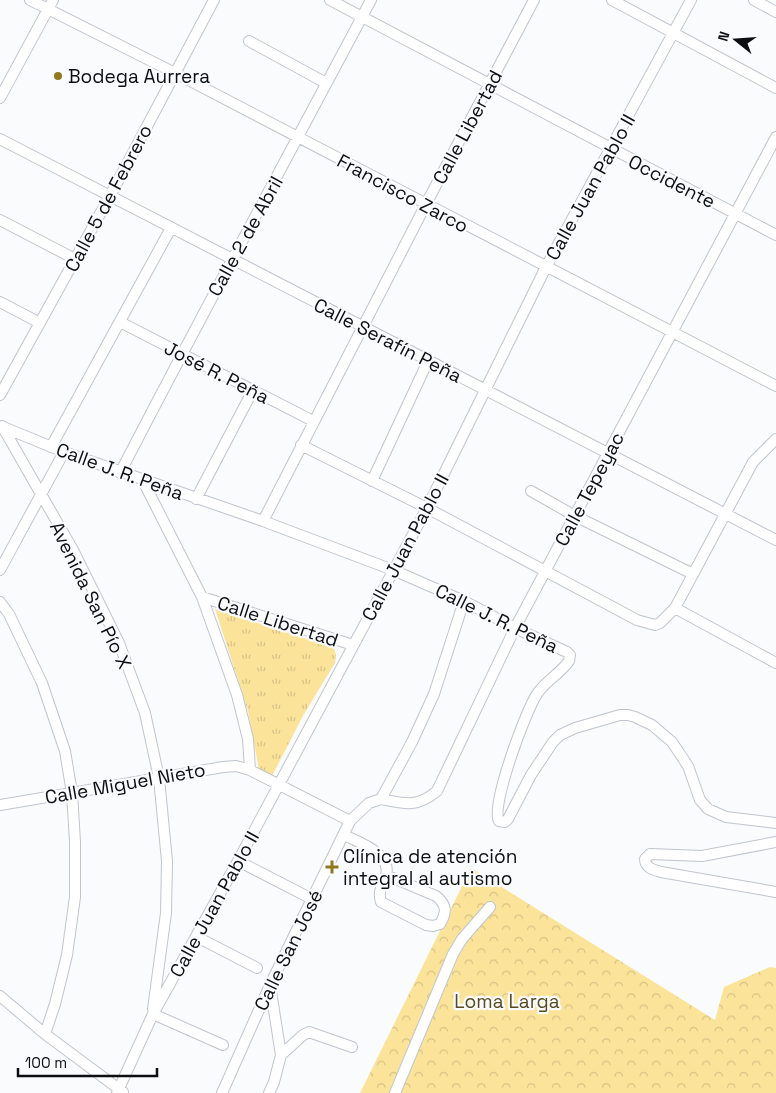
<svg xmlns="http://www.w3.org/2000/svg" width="776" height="1093" viewBox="0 0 776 1093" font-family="'Space Grotesk',sans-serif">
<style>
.grass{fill:url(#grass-tufts)}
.forest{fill:url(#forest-crowns)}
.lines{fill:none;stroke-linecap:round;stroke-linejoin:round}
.minor-casing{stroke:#c0c4ce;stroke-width:12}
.minor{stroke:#fff;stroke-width:10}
.poi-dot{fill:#92791f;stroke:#fafbfd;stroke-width:2}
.labels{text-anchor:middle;stroke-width:4.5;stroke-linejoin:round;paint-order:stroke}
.poi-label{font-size:19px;fill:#0c0e11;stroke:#fafbfd;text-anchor:start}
.street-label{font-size:19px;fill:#0c0e11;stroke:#fafbfd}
.park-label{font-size:19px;fill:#584b20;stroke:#fafbfd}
</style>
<defs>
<pattern id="grass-tufts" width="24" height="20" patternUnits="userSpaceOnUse" patternTransform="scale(1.25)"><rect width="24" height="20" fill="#fbe39a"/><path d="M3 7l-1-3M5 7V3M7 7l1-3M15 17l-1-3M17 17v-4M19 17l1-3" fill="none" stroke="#d6c284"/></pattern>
<pattern id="forest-crowns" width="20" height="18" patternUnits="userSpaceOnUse" patternTransform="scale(1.25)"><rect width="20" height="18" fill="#fbe39a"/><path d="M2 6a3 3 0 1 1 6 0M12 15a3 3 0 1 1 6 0" fill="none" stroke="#d6c284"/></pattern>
</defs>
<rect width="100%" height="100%" fill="#fafbfd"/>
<path class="grass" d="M 215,609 L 334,648 L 336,655 L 335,663 L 304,714 L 271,778 L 260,775 L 248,711 Z"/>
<path class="forest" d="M 471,868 L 715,1020 L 724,987 L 770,967 L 776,968 L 776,1093 L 360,1093 Z"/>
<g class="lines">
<defs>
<path id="minor" d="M 30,0 L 175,73 L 776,386
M 330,0 L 776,235
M 612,0 L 776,88
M 754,0 L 776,12
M 249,41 L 326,83
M 0,98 L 53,0
M 0,139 L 776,540
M 0,220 L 75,259
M 0,302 L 40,323
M 120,322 L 313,421
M 0,395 L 110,196 L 214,0
M 2,426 L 73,550 L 119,643 L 145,713 L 159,778 L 167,861 L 166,913 L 153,1009
M 3,427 L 64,452 L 263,521 L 393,570 L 464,601 L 515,628 L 567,652 L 570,655 L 569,661 C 560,674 545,681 537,694 C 526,710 490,807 499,821 L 505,822 L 508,819 L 531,775 L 553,742 L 560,735 L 575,728 L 620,715 L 628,715 L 635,717 L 652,725 L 672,742 L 688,766 L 700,800 L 708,809 L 726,817 L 776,823
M 301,445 L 427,508 L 637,620 L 655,625 L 660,623 L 675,608 L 753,462 L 776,439
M 51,447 L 171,228
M 120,473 C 202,314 287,158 371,0
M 143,481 L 202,597 L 237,695 L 248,739 L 250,770
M 372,481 L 428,361
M 531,491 L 575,516 L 693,574
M 196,499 L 253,390
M 263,521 L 426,204 L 534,0
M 0,570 L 64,452
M 202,597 L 353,645
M 0,602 L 9,614 L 42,683 L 65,751 L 72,793 L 75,842 L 75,897 L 67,955 L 55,1004 L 45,1034
M 675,608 L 776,663
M 381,799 C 405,804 417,808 437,791 L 515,628 L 776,137
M 0,805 L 223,767 L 236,766 L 250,770 L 350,821
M 344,835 C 360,843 395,854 385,879 C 381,887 378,893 381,902 L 426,925 L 433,926 L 440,924 C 447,912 447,905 436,896 L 386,875
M 776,842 L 702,856 L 650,854 L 645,859 C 645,868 654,870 661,872 L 776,892
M 238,861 L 312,899
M 197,937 L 257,968
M 0,996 L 45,1034 L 123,1092
M 153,1014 L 223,1045
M 281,1055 L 303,1035 L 309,1032 L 352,1047
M 117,1093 L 153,1014 L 238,861 L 427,508 L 546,267 L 691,0
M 222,1093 L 270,985 L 350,821 L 369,803 L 381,799 L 412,742 L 434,694 L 464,601
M 269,1093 L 274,1082 L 281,1055 L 270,985
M 395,1093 L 453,954 L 462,939 L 490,907"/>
</defs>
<use href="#minor" class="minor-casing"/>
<use href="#minor" class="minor"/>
</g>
<g class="poi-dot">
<circle cx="58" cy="76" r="5"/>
<path d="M329.5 859.5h5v5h5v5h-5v5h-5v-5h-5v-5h5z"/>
</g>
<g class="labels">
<g class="poi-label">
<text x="68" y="83">Bodega Aurrera</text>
<text x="343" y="863">Clínica de atención<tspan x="343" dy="22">integral al autismo</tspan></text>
</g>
<g class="street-label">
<text transform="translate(467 127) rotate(-62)" y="7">Calle Libertad</text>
<text transform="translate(672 181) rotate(27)" y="7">Occidente</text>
<text transform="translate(590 187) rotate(-61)" y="7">Calle Juan Pablo II</text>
<text transform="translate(403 193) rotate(28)" y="7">Francisco Zarco</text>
<text transform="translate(108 198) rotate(-62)" y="7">Calle 5 de Febrero</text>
<text transform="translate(245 236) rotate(-61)" y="7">Calle 2 de Abril</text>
<text transform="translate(388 340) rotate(27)" y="7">Calle Serafín Peña</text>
<text transform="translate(217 372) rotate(27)" y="7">José R. Peña</text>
<text transform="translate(120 471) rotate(20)" y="7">Calle J. R. Peña</text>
<text transform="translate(589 489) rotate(-62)" y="7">Calle Tepeyac</text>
<text transform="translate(405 547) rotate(-62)" y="7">Calle Juan Pablo II</text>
<text transform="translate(91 595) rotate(64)" y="7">Avenida San Pío X</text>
<text transform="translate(497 618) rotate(26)" y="7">Calle J. R. Peña</text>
<text transform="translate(278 621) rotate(18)" y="7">Calle Libertad</text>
<text transform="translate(125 783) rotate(-10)" y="7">Calle Miguel Nieto</text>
<text transform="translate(214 904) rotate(-61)" y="7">Calle Juan Pablo II</text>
<text transform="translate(288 950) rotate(-64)" y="7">Calle San José</text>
</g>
<g class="park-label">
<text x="507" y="1008">Loma Larga</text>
</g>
</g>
<g transform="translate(736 40) rotate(287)" stroke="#fafbfd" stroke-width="4" paint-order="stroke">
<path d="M0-4L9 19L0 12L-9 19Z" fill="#0c0e11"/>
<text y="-8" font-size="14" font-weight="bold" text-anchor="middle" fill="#0c0e11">N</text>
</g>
<path d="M18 1068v8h139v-8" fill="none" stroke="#0c0e11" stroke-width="2.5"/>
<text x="25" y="1068" font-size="15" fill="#0c0e11" stroke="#fafbfd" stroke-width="4" paint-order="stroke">100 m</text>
</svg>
